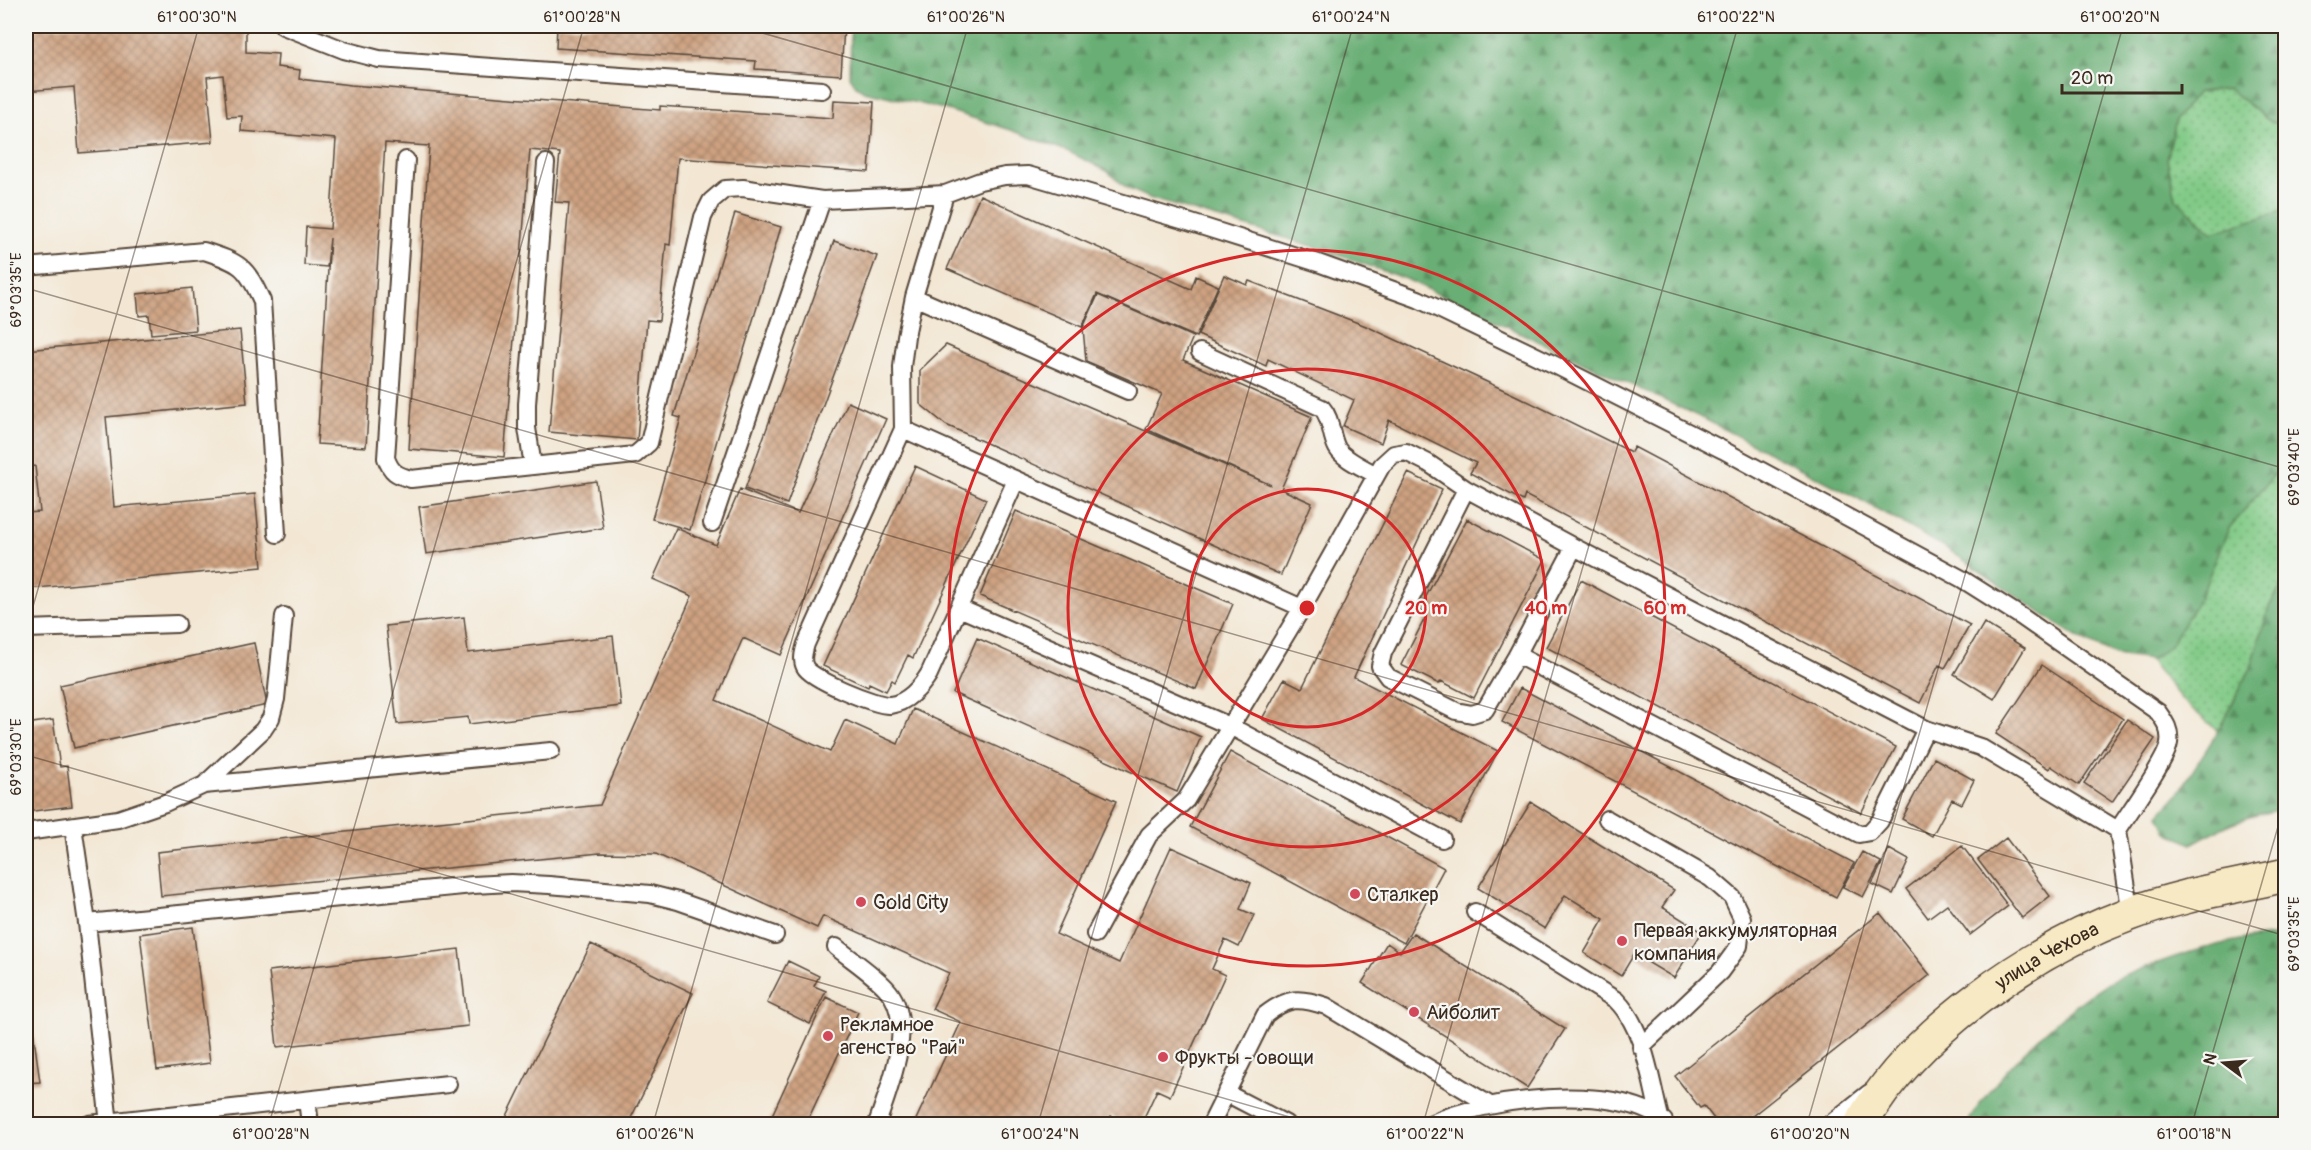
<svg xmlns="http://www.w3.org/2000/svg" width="2311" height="1150" viewBox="0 0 2311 1150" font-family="Pangolin,sans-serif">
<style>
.grass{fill:url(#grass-dots);stroke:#5e7a52;stroke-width:1.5}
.forest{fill:url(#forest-firs);stroke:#526c49;stroke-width:1.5}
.building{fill:url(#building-cross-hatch)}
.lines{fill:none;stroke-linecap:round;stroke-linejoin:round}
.service-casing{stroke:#574639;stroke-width:20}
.secondary-casing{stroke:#574639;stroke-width:36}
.service{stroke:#fff;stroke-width:16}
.secondary{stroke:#f7e9c3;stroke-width:33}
.ticks{fill:none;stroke:#3b2a1e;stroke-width:1.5;stroke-opacity:0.45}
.ring{fill:none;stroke:#d62828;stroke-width:3}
.poi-dot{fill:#d1495b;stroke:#f6f6f2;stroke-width:2}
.labels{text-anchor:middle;stroke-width:4.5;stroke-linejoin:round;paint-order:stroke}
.poi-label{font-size:20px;fill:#3b2a1e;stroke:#f6f6f2;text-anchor:start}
.street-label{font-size:20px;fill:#3b2a1e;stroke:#f6f6f2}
.centre{fill:#d62828;stroke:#f6f6f2;stroke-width:3}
.ring-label{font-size:18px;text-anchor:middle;font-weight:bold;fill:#d62828;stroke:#f6f6f2;stroke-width:4.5;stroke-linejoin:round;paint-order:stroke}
.neatline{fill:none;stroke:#3b2a1e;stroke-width:2}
.ticks-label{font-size:15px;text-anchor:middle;fill:#3b2a1e}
</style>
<defs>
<pattern id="grass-dots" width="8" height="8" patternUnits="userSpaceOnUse" patternTransform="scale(1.5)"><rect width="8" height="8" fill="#82ca87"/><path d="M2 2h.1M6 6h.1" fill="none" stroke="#6ca46e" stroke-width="1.8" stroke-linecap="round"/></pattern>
<pattern id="forest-firs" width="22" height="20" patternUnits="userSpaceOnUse" patternTransform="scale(1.5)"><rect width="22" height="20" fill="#69ae74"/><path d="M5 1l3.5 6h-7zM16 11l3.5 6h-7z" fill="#588e5f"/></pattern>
<pattern id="building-cross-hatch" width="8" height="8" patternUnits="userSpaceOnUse" patternTransform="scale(1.5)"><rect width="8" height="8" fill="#cea281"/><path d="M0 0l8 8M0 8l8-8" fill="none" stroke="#a88469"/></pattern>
</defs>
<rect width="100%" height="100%" fill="#f6f6f2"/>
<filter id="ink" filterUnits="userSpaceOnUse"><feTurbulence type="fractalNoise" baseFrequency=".0167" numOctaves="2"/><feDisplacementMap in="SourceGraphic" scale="12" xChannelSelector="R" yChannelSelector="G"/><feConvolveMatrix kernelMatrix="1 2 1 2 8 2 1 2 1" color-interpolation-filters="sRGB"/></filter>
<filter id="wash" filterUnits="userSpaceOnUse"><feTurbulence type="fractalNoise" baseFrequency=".008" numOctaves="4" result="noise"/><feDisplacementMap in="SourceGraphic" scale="24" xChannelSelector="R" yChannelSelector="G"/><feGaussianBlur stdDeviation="1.35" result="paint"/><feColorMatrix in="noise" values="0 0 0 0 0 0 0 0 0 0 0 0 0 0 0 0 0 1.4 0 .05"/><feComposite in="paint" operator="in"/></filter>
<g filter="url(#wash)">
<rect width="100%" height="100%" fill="#f3e7d4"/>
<path class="grass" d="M 2229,89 L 2268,120 L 2285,127 L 2285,210 L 2212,233 L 2176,199 L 2167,159 L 2176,119 L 2198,92 Z
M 2285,462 L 2285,580 L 2269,607 L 2251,668 L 2218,731 L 2182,700 L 2150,660 L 2170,646 L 2200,597 L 2229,528 Z"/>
<path class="forest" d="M 851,26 L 2285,26 L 2285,127 L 2268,120 L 2229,89 L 2198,92 L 2176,119 L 2167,159 L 2176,199 L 2212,233 L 2285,210 L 2285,462 L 2229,528 L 2200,597 L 2170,646 L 2150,660 L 2115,655 L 2075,636 L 1946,548 L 1852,495 L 1706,420 L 1406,279 L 1316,247 L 1152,199 L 1127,188 L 1107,171 L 1069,152 L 1011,130 L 944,109 L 864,91 L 856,86 L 850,77 Z
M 2285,580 L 2285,810 C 2251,812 2220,828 2191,844 L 2167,832 L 2159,815 L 2178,794 L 2218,731 L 2251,668 L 2269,607 Z
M 2285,935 L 2285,1124 L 1967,1124 C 1994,1077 2058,1014 2105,985 C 2113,979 2125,976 2134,972 C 2181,953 2234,937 2285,935 Z"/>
<g id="blocks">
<path class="building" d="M 69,26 L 246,26 L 246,52 L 278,54 L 277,67 L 300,70 L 299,79 L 351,85 L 660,110 L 660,106 L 833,118 L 834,100 L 874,102 L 869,172 L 678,158 L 670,245 L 666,244 L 659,321 L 647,320 L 637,440 L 549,432 L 569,203 L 555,202 L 560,153 L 530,150 L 504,457 L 409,449 L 429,146 L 385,143 L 366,447 L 317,444 L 330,238 L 327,267 L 304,265 L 306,227 L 330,229 L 336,139 L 241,131 L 242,116 L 227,117 L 223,75 L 207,77 L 213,142 L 79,153 L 74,87 L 26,91 L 26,29 Z
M 557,26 L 844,27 L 841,75 L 755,69 L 756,61 L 556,48 Z
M 980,195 L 1191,289 L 1196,276 L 1218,286 L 1196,337 L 1097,294 L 1082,327 L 947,269 Z
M 735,213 L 781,227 L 690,530 L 652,519 L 681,418 L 674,416 Z
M 26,223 L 29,223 L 32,255 L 26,256 Z
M 834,241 L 877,256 L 787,504 L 745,489 Z
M 1224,275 L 1247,285 L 1249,281 L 1366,326 L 1517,396 L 1631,452 L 1634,447 L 1970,625 L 1945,668 L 1939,665 L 1920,703 L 1525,495 L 1523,501 L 1470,473 L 1476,463 L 1389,420 L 1381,443 L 1343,426 L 1354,400 L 1268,359 L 1266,366 L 1198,335 Z
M 192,288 L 196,330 L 151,334 L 149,315 L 139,316 L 137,294 Z
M 1098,295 L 1193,337 L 1183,360 L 1312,417 L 1281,489 L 1312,503 L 1281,575 L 946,425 L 920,404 L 920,370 L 946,345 L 1271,485 L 1146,429 L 1162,394 L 1086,361 L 1083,328 Z
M 240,330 L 247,403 L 106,417 L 114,507 L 255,494 L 262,567 L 26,589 L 26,513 L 40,512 L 35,466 L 26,467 L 26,350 Z
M 848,402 L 886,419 L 781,655 L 743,638 L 716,700 L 830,752 L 845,720 L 898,744 L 913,709 L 1116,801 L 1056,934 L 1119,963 L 1171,847 L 1251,883 L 1240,909 L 1254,915 L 1239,947 L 1225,940 L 1212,969 L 1225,975 L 1170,1096 L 1157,1090 L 1141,1124 L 1128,1124 L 1111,1116 L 1107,1124 L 914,1124 L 961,1022 L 932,1009 L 949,973 L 823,916 L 817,928 L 656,854 L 600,853 L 161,896 L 157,852 L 600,805 L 692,596 L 653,579 L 676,528 L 716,545 L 740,489 L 798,513 Z
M 915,466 L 986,499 L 913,658 L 908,655 L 895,682 L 892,680 L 886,691 L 869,683 L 868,687 L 823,666 Z
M 1408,473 L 1442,489 L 1354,677 L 1498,751 L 1460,824 L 1262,719 L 1284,679 L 1302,688 Z
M 596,481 L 603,528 L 426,554 L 419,507 Z
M 1016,511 L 1233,604 L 1196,689 L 980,596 Z
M 1467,519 L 1545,560 L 1474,698 L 1441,681 L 1439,684 L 1401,665 L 1427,614 L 1419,610 Z
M 1581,580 L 1896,747 L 1861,813 L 1546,647 Z
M 464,617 L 468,653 L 613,636 L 621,706 L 469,724 L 468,717 L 397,724 L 386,626 Z
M 1984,623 L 2025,648 L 1994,699 L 1954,674 Z
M 977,638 L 1201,737 L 1177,792 L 953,693 Z
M 254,643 L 267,705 L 74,748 L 60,685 Z
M 2042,665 L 2123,719 L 2079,785 L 2051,766 L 2049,769 L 1996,734 Z
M 1520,688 L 1854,863 L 1836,897 L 1502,722 Z
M 53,720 L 60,767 L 67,766 L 72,806 L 26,812 L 26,724 Z
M 2127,720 L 2155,739 L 2112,802 L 2084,783 Z
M 1230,752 L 1444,868 L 1404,943 L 1190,827 Z
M 1934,758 L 1974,780 L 1962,804 L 1952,799 L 1932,836 L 1902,819 Z
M 1531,802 L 1674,890 L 1662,907 L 1702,932 L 1674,978 L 1634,954 L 1621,976 L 1584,953 L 1604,919 L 1565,895 L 1545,929 L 1478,888 Z
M 2006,838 L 2050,896 L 2022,918 L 1978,860 Z
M 1962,846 L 2008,906 L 1970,935 L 1947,904 L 1928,918 L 1906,889 Z
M 1889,849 L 1909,860 L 1893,894 L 1872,884 Z
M 1862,852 L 1881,862 L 1863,897 L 1843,887 Z
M 1880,913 L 1930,975 L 1742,1124 L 1718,1124 L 1704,1106 L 1700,1108 L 1675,1076 Z
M 193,927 L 210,1063 L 157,1070 L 140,934 Z
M 1413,933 L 1565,1029 L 1527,1088 L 1362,983 L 1387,943 L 1400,952 Z
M 591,944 L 693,993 L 628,1124 L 503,1124 Z
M 459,949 L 468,1026 L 277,1047 L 269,971 Z
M 788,961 L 819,976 L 814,986 L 826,991 L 810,1024 L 767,1003 Z
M 26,979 L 40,1082 L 26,1083 Z
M 826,997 L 858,1012 L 806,1124 L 768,1124 Z"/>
</g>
</g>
<g filter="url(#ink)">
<use href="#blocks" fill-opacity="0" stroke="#574639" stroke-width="1.5"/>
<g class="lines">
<defs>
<path id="service" d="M 283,26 L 344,50 L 379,59 L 822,90
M 406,160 L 386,458 C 391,472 396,475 411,479 L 635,455 L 649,443 L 703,217 L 711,201 L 725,189 L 743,188 L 822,200 L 889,197 L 945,194 L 980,181 L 1005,176 L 1028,175 L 1185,221 L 1318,263 L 1418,299 L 1555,365 L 1723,450 L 1962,579 L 2022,617 L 2158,712 C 2165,722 2171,730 2169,743 C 2167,760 2129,812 2118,830
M 945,194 L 914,297 L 906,336 L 902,367 L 903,429 L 806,644 C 804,651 801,660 805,667 C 811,679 876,706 890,705 C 907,703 921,687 929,674 L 1016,480
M 26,267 L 204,251 C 241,263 246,266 262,301 L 277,534
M 914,297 L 1128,391
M 1200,352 L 1322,408 C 1332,419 1330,435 1337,448 C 1344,460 1365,468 1376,475
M 903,429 L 1302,608
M 533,466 L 527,428 L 527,404 L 546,163
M 1466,489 L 1383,653 L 1380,666 L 1388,677 L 1456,711 L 1472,714 L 1485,710 L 1517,655 L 1574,547
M 712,523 L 822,200
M 959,608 L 1230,726 L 1442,839
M 26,629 L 177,624
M 1517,655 L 1859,834 L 1870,832 L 1880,821 L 1926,729
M 204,785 L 551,751
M 1607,819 L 1710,878 L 1732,897 L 1742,918 L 1739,946 L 1720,972 L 1641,1047
M 73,826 L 87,923 L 109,1124
M 26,832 L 118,819 L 165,803 L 204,785 L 263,730 L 271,718 L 276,699 L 284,616
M 1475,912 L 1616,1000 C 1645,1029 1650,1079 1660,1117
M 87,923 L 473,885 L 511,883 L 549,885 L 650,894 L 678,901 L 775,935
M 1095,934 L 1149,835 L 1186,800 L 1302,608 L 1382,465 L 1394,454 L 1406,452 L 1428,463 L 1466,489 L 1574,547 L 1926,729 L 1980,747 L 2118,830 L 2131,914
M 836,947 C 852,960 872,973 886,988 C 918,1022 889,1087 877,1124
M 1226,1093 L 1286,1124
M 307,1100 L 310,1124
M 89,1124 L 448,1084
M 1211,1124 L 1265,1015 C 1288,997 1299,997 1326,1006 L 1490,1105
M 1430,1124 C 1482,1099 1616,1081 1664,1121
M 1830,1124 L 1869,1093"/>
<g id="secondary">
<path id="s1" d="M 1861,1124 C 1913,1032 2032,950 2130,914 C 2180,895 2234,887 2286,875"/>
</g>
</defs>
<use href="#service" class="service-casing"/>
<use href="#secondary" class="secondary-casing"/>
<use href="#service" class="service"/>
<use href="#secondary" class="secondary"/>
</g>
</g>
<path class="ticks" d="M 738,26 L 2286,469M 26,288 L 2286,936M 26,631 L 199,26M 26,755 L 1314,1124M 269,1124 L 584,26M 653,1124 L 968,26M 1038,1124 L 1353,26M 1423,1124 L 1738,26M 1807,1124 L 2123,26M 2192,1124 L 2286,799"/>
<g class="ring">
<circle cx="1307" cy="608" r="119"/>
<circle cx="1307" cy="608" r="239"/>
<circle cx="1307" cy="608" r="358"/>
</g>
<g class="poi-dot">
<circle cx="1355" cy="894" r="6"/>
<circle cx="861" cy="902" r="6"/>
<circle cx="1622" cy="941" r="6"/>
<circle cx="1414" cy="1012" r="6"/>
<circle cx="828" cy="1036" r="6"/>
<circle cx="1163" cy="1057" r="6"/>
</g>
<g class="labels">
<g class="poi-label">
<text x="1367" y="901">Сталкер</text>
<text x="873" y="909">Gold City</text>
<text x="1634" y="937">Первая аккумуляторная<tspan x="1634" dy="23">компания</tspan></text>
<text x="1426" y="1019">Айболит</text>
<text x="840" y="1031">Рекламное<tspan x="840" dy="23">агенство "Рай"</tspan></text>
<text x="1175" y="1064">Фрукты - овощи</text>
</g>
<g class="street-label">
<text dy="7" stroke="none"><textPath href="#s1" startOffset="254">улица Чехова</textPath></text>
</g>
</g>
<circle cx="1307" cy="608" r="9" class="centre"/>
<g class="ring-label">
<text x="1426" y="614">20 m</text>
<text x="1546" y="614">40 m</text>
<text x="1665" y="614">60 m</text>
</g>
<rect width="2311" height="1150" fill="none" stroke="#f6f6f2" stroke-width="66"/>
<g transform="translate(2224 1063) rotate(286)" stroke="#f6f6f2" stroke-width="4.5" paint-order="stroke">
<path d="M0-4.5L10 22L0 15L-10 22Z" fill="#3b2a1e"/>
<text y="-9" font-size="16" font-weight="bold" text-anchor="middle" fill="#3b2a1e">N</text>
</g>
<path d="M2062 84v9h120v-9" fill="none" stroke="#3b2a1e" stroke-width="3"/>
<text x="2071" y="84" font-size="18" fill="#3b2a1e" stroke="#f6f6f2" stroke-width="4.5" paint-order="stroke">20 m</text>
<rect x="33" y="33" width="2245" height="1084" class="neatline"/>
<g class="ticks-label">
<text x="197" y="22">61°00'30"N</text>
<text x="582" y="22">61°00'28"N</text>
<text x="966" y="22">61°00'26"N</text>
<text x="1351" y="22">61°00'24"N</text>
<text x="1736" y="22">61°00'22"N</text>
<text x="2120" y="22">61°00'20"N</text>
<text transform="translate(16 290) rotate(-90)" y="5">69°03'35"E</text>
<text transform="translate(2294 467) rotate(-90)" y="5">69°03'40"E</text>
<text transform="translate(16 757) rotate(-90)" y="5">69°03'30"E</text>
<text transform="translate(2294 934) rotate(-90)" y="5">69°03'35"E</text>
<text x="271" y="1139">61°00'28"N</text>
<text x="655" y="1139">61°00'26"N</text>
<text x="1040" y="1139">61°00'24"N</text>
<text x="1425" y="1139">61°00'22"N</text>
<text x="1810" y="1139">61°00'20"N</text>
<text x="2194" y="1139">61°00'18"N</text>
</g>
</svg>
